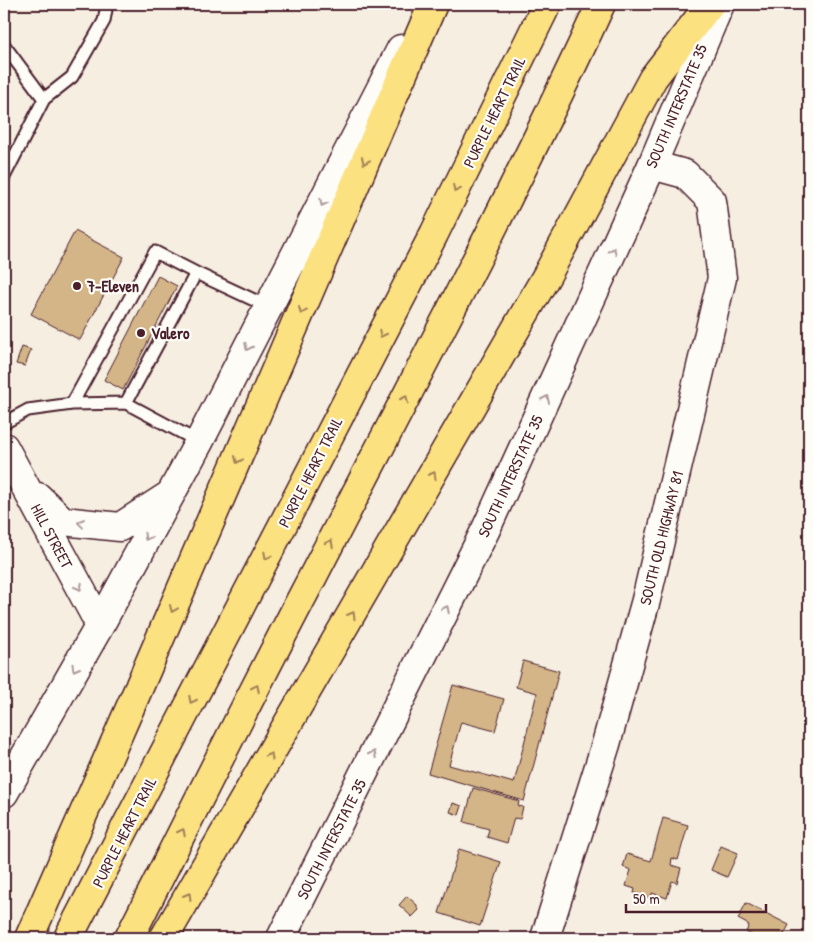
<svg xmlns="http://www.w3.org/2000/svg" width="813" height="942" viewBox="0 0 813 942" font-family="'Patrick Hand',sans-serif">
<style>
.building{fill:#d4b588;stroke:#4a1f2b}
.lines{fill:none;stroke-linecap:round;stroke-linejoin:round}
.lane-casing{stroke:#4a1f2b;stroke-width:15}
.secondary-casing{stroke:#4a1f2b;stroke-width:31}
.highway-casing{stroke:#4a1f2b;stroke-width:31}
.lane{stroke:#fdfcf7;stroke-width:11}
.secondary{stroke:#fdfcf7;stroke-width:28}
.highway{stroke:#fbe180;stroke-width:28}
.oneway{stroke:#a28056}
.oneway2{stroke:#ac999b}
.poi-dot{fill:#4a1f2b;stroke:#fdfcf7;stroke-width:2}
.labels{text-anchor:middle;stroke-width:4.5;stroke-linejoin:round;paint-order:stroke}
.street-label{font-size:16px;fill:#4a1f2b;stroke:#fdfcf7}
.poi-label{font-size:16px;font-weight:bold;fill:#4a1f2b;stroke:#fdfcf7;text-anchor:start}
</style>
<rect width="100%" height="100%" fill="#f5eee1"/>
<filter id="ink" filterUnits="userSpaceOnUse"><feTurbulence type="fractalNoise" baseFrequency=".02" numOctaves="2"/><feDisplacementMap in="SourceGraphic" scale="10" xChannelSelector="R" yChannelSelector="G"/><feConvolveMatrix kernelMatrix="1 2 1 2 8 2 1 2 1" color-interpolation-filters="sRGB"/></filter>
<g filter="url(#ink)">
<path class="building" d="M 75,231 L 124,257 L 80,340 L 31,314 Z
M 158,276 L 177,286 L 123,390 L 104,380 Z
M 22,347 L 31,350 L 25,366 L 16,364 Z
M 523,661 L 559,671 L 524,801 L 428,773 L 453,685 L 504,699 L 495,731 L 461,722 L 449,765 L 514,783 L 537,693 L 516,687 Z
M 473,788 L 519,801 L 518,806 L 523,807 L 520,819 L 514,818 L 507,843 L 487,837 L 489,829 L 464,822 Z
M 453,803 L 462,806 L 459,815 L 450,812 Z
M 663,818 L 688,825 L 678,860 L 672,858 L 671,865 L 681,868 L 677,883 L 672,881 L 667,898 L 652,893 L 651,898 L 634,893 L 635,889 L 626,886 L 631,870 L 623,867 L 627,854 L 651,861 Z
M 721,846 L 738,853 L 727,877 L 711,870 Z
M 459,849 L 501,862 L 480,926 L 439,913 Z
M 407,896 L 417,905 L 417,907 L 419,910 L 412,917 L 399,905 Z
M 746,903 L 789,925 L 782,938 L 758,938 L 746,932 L 749,925 L 738,919 Z"/>
<g class="lines">
<defs>
<path id="lane" d="M 4,45 L 44,99
M 4,177 L 44,99 L 72,77 L 104,21 L 107,4
M 72,404 L 126,403
M 4,423 L 28,410 L 72,404 L 155,252 L 196,273
M 199,442 L 126,403 L 196,273 L 269,307"/>
<path id="secondary" d="M 4,447 L 100,625
M 38,497 L 63,521 L 120,527 L 168,496
M 4,793 L 100,625 L 199,442 L 401,49
M 281,938 L 486,529 L 652,165 L 720,4
M 545,938 L 606,744 L 646,600 L 722,278 L 712,201 L 685,174 L 652,165"/>
<path id="highway" d="M 29,938 L 140,685 L 433,4
M 68,938 L 434,234 L 547,4
M 129,938 C 189,819 248,700 310,582 C 409,390 511,200 601,4
M 164,938 L 547,275 L 653,78 L 710,4"/>
</defs>
<use href="#lane" class="lane-casing"/>
<use href="#secondary" class="secondary-casing"/>
<use href="#highway" class="highway-casing"/>
<use href="#lane" class="lane"/>
<use href="#secondary" class="secondary"/>
<use href="#highway" class="highway"/>
</g>
<defs><path id="oneway-chevron" d="M-2-3.5L2.5 0L-2 3.5" fill="none" stroke-width="1.6" stroke-linecap="round" stroke-linejoin="round" transform="scale(1.25)"/></defs>
<g class="oneway">
<use href="#oneway-chevron" transform="translate(365 161) rotate(113)"/>
<use href="#oneway-chevron" transform="translate(456 189) rotate(116)"/>
<use href="#oneway-chevron" transform="translate(302 311) rotate(113)"/>
<use href="#oneway-chevron" transform="translate(382 334) rotate(117)"/>
<use href="#oneway-chevron" transform="translate(405 399) rotate(-63)"/>
<use href="#oneway-chevron" transform="translate(238 460) rotate(113)"/>
<use href="#oneway-chevron" transform="translate(433 475) rotate(-60)"/>
<use href="#oneway-chevron" transform="translate(330 543) rotate(-63)"/>
<use href="#oneway-chevron" transform="translate(267 556) rotate(117)"/>
<use href="#oneway-chevron" transform="translate(173 609) rotate(113)"/>
<use href="#oneway-chevron" transform="translate(352 615) rotate(-60)"/>
<use href="#oneway-chevron" transform="translate(256 688) rotate(-63)"/>
<use href="#oneway-chevron" transform="translate(192 700) rotate(117)"/>
<use href="#oneway-chevron" transform="translate(270 756) rotate(-60)"/>
<use href="#oneway-chevron" transform="translate(182 832) rotate(-63)"/>
<use href="#oneway-chevron" transform="translate(188 896) rotate(-60)"/>
</g>
<g class="oneway2">
<use href="#oneway-chevron" transform="translate(323 203) rotate(118)"/>
<use href="#oneway-chevron" transform="translate(613 251) rotate(-66)"/>
<use href="#oneway-chevron" transform="translate(248 347) rotate(117)"/>
<use href="#oneway-chevron" transform="translate(546 399) rotate(-66)"/>
<use href="#oneway-chevron" transform="translate(81 523) rotate(-173)"/>
<use href="#oneway-chevron" transform="translate(147 537) rotate(119)"/>
<use href="#oneway-chevron" transform="translate(79 587) rotate(62)"/>
<use href="#oneway-chevron" transform="translate(446 609) rotate(-63)"/>
<use href="#oneway-chevron" transform="translate(75 668) rotate(120)"/>
<use href="#oneway-chevron" transform="translate(373 754) rotate(-63)"/>
</g>
</g>
<g class="poi-dot">
<circle cx="77" cy="286" r="5"/>
<circle cx="141" cy="333" r="5"/>
</g>
<g class="labels">
<g class="street-label">
<text transform="translate(676 106) rotate(-67)" y="6">SOUTH INTERSTATE 35</text>
<text transform="translate(494 112) rotate(-64)" y="6">PURPLE HEART TRAIL</text>
<text transform="translate(310 472) rotate(-63)" y="6">PURPLE HEART TRAIL</text>
<text transform="translate(510 476) rotate(-65)" y="6">SOUTH INTERSTATE 35</text>
<text transform="translate(52 536) rotate(62)" y="6">HILL STREET</text>
<text transform="translate(661 538) rotate(-76)" y="6">SOUTH OLD HIGHWAY 81</text>
<text transform="translate(124 832) rotate(-63)" y="6">PURPLE HEART TRAIL</text>
<text transform="translate(331 839) rotate(-63)" y="6">SOUTH INTERSTATE 35</text>
</g>
<g class="poi-label">
<text x="87" y="292">7-Eleven</text>
<text x="151" y="339">Valero</text>
</g>
</g>
<rect width="813" height="942" fill="none" stroke="#fdfcf7" stroke-width="20"/>
<rect x="10" y="10" width="793" height="922" fill="none" stroke="#4a1f2b" stroke-width="2" filter="url(#ink)"/>
<path d="M626 904v8h140v-8" fill="none" stroke="#4a1f2b" stroke-width="2.5"/>
<text x="633" y="904" font-size="15" fill="#4a1f2b" stroke="#fdfcf7" stroke-width="4" paint-order="stroke">50 m</text>
</svg>
